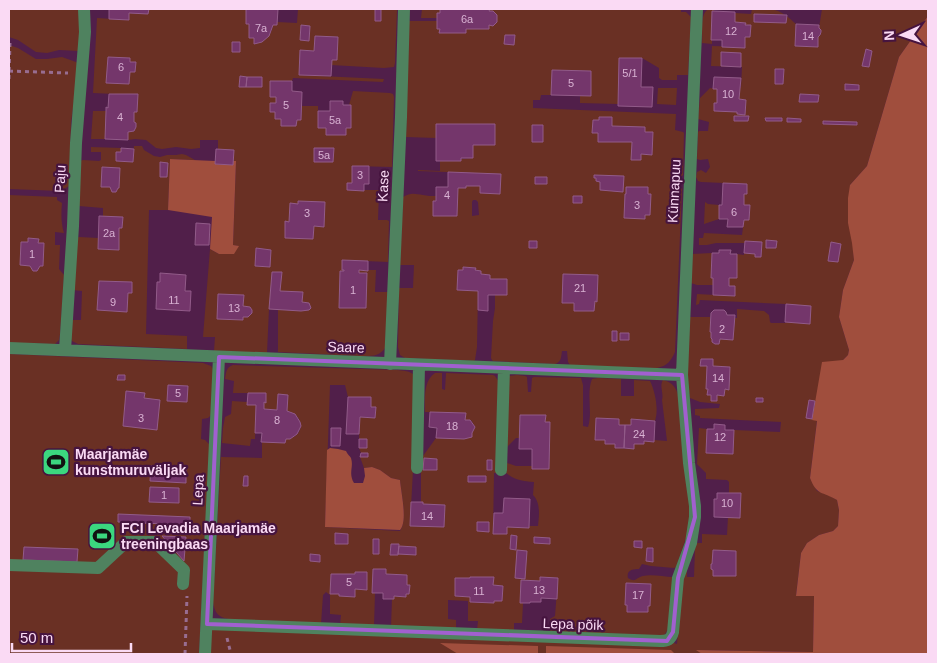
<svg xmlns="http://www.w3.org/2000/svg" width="937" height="663" viewBox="0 0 937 663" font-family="Helvetica,sans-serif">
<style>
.green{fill:#6a3024;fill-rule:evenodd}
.forest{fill:#a04e3d}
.building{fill:#74366b;stroke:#925b89}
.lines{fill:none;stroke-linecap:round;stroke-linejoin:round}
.path{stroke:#986d91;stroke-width:3;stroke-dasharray:4 4;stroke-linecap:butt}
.minor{stroke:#4f825f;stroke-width:12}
.marked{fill:none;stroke:#a160cf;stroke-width:4;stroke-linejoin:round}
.labels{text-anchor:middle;stroke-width:4.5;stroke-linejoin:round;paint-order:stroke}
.number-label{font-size:11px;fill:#d8b1d2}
.street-label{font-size:14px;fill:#fadaf4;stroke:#46143f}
.poi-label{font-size:14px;font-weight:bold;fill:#fadaf4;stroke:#46143f;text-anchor:start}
</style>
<rect width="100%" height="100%" fill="#511f4a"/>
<path class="green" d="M 9,9 L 79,9 L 79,51 L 59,50 L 47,53 L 36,52 L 18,40 L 9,37 Z
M 149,9 L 246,9 L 246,24 L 249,24 L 249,38 L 254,38 L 254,44 C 265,41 271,36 273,25 L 277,25 L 277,22 L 297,23 L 298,9 L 397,10 L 395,63 L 394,67 L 384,68 L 331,65 L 332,60 L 337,60 L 338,37 L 315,36 L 314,51 L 300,50 L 299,75 L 384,79 L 383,82 L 293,78 L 292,81 L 270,81 L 270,96 L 276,97 L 276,103 L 270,103 L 270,111 L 275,112 L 281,119 L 281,125 L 296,126 L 297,120 L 301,120 L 302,106 L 318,106 L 318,128 L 326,128 L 326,135 L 346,135 L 346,128 L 351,128 L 351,106 L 349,105 L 353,91 L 390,93 L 393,94 L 394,97 L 392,167 L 352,166 L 352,183 L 347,183 L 347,190 L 379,190 L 378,220 L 387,220 L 389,221 L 388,262 L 343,260 L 342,270 L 344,271 L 340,271 L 339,307 L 366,308 L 367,273 L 359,273 L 359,270 L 376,270 L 375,292 L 388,292 L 385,348 C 379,357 371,356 361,356 L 278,352 L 278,310 L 269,309 L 267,353 L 214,351 L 215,337 L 203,337 L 210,249 L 219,254 L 238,246 L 233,245 L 236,162 L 233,161 L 234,150 L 218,149 L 218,140 L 200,140 L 200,148 L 191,149 L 176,147 L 162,149 L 156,148 L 146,140 L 135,139 L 128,140 L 128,132 L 134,131 L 136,127 L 136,123 L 134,122 L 134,112 L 137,112 L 137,95 L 93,93 L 97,18 L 128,20 L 129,13 L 148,14 ZM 256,248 L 271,250 L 269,267 L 255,266 Z
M 422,9 L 440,9 L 440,13 L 437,13 L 437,18 L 421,18 Z
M 490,9 L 681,9 L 681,12 L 686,12 L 691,17 L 688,75 L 677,75 L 677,80 L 662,80 L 659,78 L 659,68 L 642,58 L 620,58 L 618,104 L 580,103 L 580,96 L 591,96 L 591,71 L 552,70 L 551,95 L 541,95 L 540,100 L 533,100 L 533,108 L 676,114 L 675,130 L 683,132 L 684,133 L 683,175 L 679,178 L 674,178 L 674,186 L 680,187 L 682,189 L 675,352 C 671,361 667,366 657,368 L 577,366 L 570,365 L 568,362 L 567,351 L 562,351 C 561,356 562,362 555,364 L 493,361 L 492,360 L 491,358 L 493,321 L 495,308 L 495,295 L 506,295 L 507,280 L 490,279 L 490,275 L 481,274 L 481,271 L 475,270 L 475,268 L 463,267 L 463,270 L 458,270 L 457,290 L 478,291 L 477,347 L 475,360 L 474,361 L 405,358 L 400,355 L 398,347 L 399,288 L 413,288 L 414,265 L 400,265 L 403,197 C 411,192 415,194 423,195 C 427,196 432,196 436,196 L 433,216 L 457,216 L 458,188 L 466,188 L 466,186 L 480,186 L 480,193 L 500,193 L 501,174 L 418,171 L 418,170 L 440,171 L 440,161 L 473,158 L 473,145 L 495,145 L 495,124 L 436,124 L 436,138 L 406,137 L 409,21 L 437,21 L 437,29 L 440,29 L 440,33 L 466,33 L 466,29 L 489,29 L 489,25 L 493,25 ZM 473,200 L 476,200 L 478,202 L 479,215 L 472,216 L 472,202 Z
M 708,9 L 714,9 L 714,11 L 712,12 L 712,44 L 702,43 C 703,33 699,16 708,9 Z
M 752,9 C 775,9 779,8 796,24 L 795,46 L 818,46 L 818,37 C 822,35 822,30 819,28 L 822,9 L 928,9 L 928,16 L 899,57 L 867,166 L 850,185 L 854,260 L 843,290 L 839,317 L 849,350 L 848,355 L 843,360 L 812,420 L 817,420 L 810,478 L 817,491 L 827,494 L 837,500 L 839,510 L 838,526 L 833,531 L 819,535 L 807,543 L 801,553 L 796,595 L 814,596 L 813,652 L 698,650 L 702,654 L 205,654 L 207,624 L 667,641 L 677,644 L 682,580 L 687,568 L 687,577 L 694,577 L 695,549 L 696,543 L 702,543 L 702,534 L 727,535 L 728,517 L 740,517 L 741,493 L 729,493 L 729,482 L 727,480 L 706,479 L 706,473 L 697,464 L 699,428 L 707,429 L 706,453 L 733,454 L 734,430 L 780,432 L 781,422 L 700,418 L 700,416 L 695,415 L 695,409 L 719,408 L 720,404 L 700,402 L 690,398 L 687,381 L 689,317 L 710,317 L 710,332 L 711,332 L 711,338 L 712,339 L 713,343 L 715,344 L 719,344 L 720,339 L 733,339 L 735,318 L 737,318 L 737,309 L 764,311 L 769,315 L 770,322 L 771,323 L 785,323 L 787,322 L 810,324 L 786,304 L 700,300 L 699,304 L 696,305 L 697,294 L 734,296 L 735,286 L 729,286 L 729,278 L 737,278 L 737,254 L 744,255 L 744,253 L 755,254 L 755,257 L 761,257 L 762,242 L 745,243 L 716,243 L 707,245 L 699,245 L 699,238 L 703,238 L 704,233 L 742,235 L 744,220 L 749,220 L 750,206 L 744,205 L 744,194 L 747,194 L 747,184 L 701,182 L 698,181 L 696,177 L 697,172 L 701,170 L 706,173 L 710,167 L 708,159 L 700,160 L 697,159 L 698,132 L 699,131 L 708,131 L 709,122 L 698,119 L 700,98 L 710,88 L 717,89 L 717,103 L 714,103 L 714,111 L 737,112 L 737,114 L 745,114 L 746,100 L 739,99 L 739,87 L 741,87 L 742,67 L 711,66 L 712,46 L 745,47 L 745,37 L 750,37 L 751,26 L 745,25 L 745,23 L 735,22 L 735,13 L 751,14 ZM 754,14 L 786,15 L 786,22 L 754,22 ZM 775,69 L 784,69 L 783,84 L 775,84 Z
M 9,45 L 18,48 L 36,59 L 47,59 L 62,57 L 76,62 L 79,65 L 71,122 L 69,186 L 61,191 L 9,189 Z
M 658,88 L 677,88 L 676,105 L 657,104 Z
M 93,111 L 106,111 L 105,139 L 91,139 Z
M 134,146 L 142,146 L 144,150 L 154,156 L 160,157 L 167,155 L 176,155 L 182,154 L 186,155 L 195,160 L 170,159 L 168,210 L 149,210 L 146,334 L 187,336 L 187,349 L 78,344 L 72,341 L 71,339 L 72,320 L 81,320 L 82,291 L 73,290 L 77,238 L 79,237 L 98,238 L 98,249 L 118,250 L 119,228 L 122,228 L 122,217 L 103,216 L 103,208 L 79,206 L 80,161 L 83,160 L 99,161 L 101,160 L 101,152 L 91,152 L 91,147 L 121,148 L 121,152 L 116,152 L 116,161 L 133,162 Z
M 9,195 L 57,197 L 57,200 L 62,203 C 61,214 61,223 64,233 L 55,232 L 55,245 L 60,245 L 59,269 L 64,275 L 60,334 L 59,340 L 55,344 L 9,343 Z
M 705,202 L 708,204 L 719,205 L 719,219 L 704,224 Z
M 712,253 L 711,277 L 713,278 L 713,285 L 697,285 L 691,283 L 692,254 Z
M 9,354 L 203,363 L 211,366 L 213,369 L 211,415 L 208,418 L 202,419 L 201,439 L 205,440 L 210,445 L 199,654 L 9,654 Z
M 233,365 L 397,370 C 403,371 410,370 415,376 L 413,470 L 410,526 L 444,527 L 445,505 L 423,504 L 422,502 L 421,502 L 421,470 L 423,456 L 436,438 L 464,439 L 471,437 L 472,433 L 475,427 L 471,420 L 465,420 L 465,413 L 425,412 C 425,399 423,381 435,373 L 442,373 L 442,389 L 445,390 L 446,373 L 493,375 L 495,376 L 499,382 L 496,473 L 494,473 L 493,533 L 507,534 L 507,527 L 529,528 L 529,526 L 538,526 C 539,516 541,503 533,495 L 534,482 C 522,481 515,480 506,473 L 507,463 L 516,466 L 532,466 L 532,469 L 549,469 L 550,422 L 545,422 L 545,415 L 520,415 L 519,438 L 516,438 L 507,447 L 509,376 L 517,375 L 525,376 L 527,377 L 528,392 L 531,392 L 532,378 L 534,377 L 581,378 L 583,385 L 583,426 L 588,427 C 593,412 586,394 592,379 L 598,378 L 621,379 L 621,396 L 634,396 L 634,380 L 650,381 C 655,391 659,409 655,421 L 632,419 L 631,425 L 619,425 L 595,440 L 605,440 L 605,444 L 615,444 L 615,448 L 634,449 L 634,444 L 644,444 L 644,441 L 653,442 L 654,440 L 667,441 L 662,400 C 664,393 659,386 663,380 C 673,382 677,389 679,398 L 690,506 L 688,532 L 676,567 L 674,568 L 651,566 L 642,564 L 639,569 C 633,569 626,570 628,578 C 636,583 635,578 643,576 C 652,574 664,577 673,577 L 668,629 L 665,634 L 663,636 L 550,633 L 550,619 L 555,616 L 558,578 L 540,577 L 540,581 L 521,580 L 520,603 L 523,603 L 522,623 L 514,623 L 514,632 L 477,630 L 478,621 L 468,621 L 468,601 L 448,600 L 448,619 L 456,620 L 456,629 L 391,627 L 392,599 L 394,599 L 394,596 L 406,597 L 406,594 L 409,593 L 410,585 L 407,585 L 407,575 L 386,574 L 385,569 L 373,569 L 372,592 L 375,593 L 374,626 L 340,625 L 341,615 L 330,614 L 330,595 L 326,592 L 323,595 L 321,624 C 303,623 231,624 220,616 C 215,613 214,607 213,602 L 221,457 L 262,458 L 262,442 L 285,443 L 286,439 C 305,438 306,415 287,411 L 288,395 L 278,395 L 277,410 L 264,409 L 264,402 L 266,402 L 266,393 L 233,393 L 234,381 L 225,379 C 226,373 226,367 233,365 ZM 330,385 L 345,385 L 348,397 L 371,397 L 371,407 L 376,408 L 375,418 L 360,417 L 359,439 L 367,439 L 367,447 L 359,448 L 361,453 L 368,453 L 368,457 L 360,457 L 364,468 L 372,467 L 380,470 L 391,478 L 400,480 C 401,493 408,520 400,531 L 325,527 ZM 471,577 L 493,577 L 493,585 L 503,586 L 502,601 L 494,601 L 494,603 L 471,602 L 470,597 L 455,596 L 455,578 L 470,578 Z
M 232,401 L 247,402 L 247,405 L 256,405 L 255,439 L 251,439 L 250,446 L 222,443 L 223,428 L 225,417 L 231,414 Z"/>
<path class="forest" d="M 928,16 L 928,654 L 702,654 L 696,650 L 813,652 L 814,596 L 796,596 L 801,553 L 807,543 L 819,535 L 833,531 L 838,526 L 839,510 L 837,500 C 822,491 817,496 810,478 L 817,421 L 812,420 L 822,362 L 843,360 L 848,355 L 849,350 L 839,317 L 843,290 L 854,260 L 852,243 L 848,223 L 848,198 L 850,185 L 867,166 L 899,57 Z
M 170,159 L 215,161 L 215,164 L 232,165 L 233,161 L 236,161 L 233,245 L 239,246 L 234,254 L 219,254 L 210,249 L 212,217 L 168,210 Z
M 330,448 L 338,449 L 346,451 C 347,454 350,456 351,458 C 354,467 348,473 354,483 L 363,483 L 365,476 L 364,468 L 372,467 L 380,470 L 391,478 L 400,480 C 401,493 408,521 400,530 L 325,527 L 327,450 Z
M 440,643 L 538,646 L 538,654 L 458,654 Z
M 546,646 L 671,650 L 675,654 L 546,654 Z"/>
<path class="building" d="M 109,9 L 149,9 L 148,14 L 129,13 L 129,20 L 109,19 Z
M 246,9 L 278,9 L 277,25 L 273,25 L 269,36 L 262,42 L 254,44 L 254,38 L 249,38 L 249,24 L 246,24 Z
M 375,9 L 381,9 L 381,21 L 375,21 Z
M 440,9 L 490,9 L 489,11 L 493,11 L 497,15 L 497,22 L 493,26 L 489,25 L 489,29 L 466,29 L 466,33 L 439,33 L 440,29 L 437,29 L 437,13 L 440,13 Z
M 712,11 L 735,12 L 735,22 L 746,23 L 745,25 L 751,25 L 750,37 L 745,37 L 745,48 L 722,47 L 722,40 L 711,40 Z
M 754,14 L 787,15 L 786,23 L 754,22 Z
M 796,24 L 819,25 L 819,28 L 821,30 L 821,32 L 820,35 L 818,37 L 818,47 L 795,46 Z
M 301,25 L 310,26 L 309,41 L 300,40 Z
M 505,35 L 515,35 L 514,45 L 504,44 Z
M 315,36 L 338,37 L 337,60 L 332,60 L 331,76 L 299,75 L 300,50 L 314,51 Z
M 232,42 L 240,42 L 240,52 L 232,52 Z
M 866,49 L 872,51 L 869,67 L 862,66 Z
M 721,52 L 741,53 L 741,67 L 721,66 Z
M 108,57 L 130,58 L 130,62 L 136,62 L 135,72 L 130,72 L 129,84 L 106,83 Z
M 619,58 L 642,58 L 641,87 L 653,87 L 652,107 L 618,106 Z
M 775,69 L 784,69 L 783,84 L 775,84 Z
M 552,70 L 591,71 L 591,96 L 551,95 Z
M 240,76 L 247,77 L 246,87 L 239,87 Z
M 247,77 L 262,77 L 262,87 L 246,87 Z
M 714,77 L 741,78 L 739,99 L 746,100 L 745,115 L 737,114 L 737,112 L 714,111 L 714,103 L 717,103 L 717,89 L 713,89 Z
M 270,81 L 292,81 L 292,91 L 302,92 L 301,120 L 297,120 L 296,126 L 281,126 L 281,119 L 275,119 L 275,112 L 270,112 L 270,103 L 276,103 L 276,97 L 270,97 Z
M 845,84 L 859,85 L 859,90 L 845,90 Z
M 109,94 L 138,94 L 137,112 L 134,112 L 134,122 L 136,123 L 136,127 L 134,131 L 128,132 L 128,140 L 105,139 L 106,111 L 106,107 L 108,108 Z
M 800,94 L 819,95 L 818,102 L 799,102 Z
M 330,101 L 343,101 L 343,105 L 351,105 L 351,128 L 346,128 L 346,135 L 326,135 L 326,128 L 318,128 L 318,111 L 330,111 Z
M 734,116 L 749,116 L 748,121 L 734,121 Z
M 599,117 L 612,117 L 612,126 L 645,127 L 645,132 L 653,132 L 652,155 L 641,154 L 641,160 L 631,160 L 632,142 L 598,142 L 598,133 L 592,133 L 593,120 L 599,120 Z
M 765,118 L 782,118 L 782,121 L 766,121 Z
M 787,118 L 801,119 L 801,122 L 787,122 Z
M 823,121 L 857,122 L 857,125 L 823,124 Z
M 436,124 L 495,124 L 495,145 L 473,145 L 473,158 L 461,158 L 461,161 L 436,161 Z
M 532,125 L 543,125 L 543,142 L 532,142 Z
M 121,148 L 134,149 L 133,162 L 116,161 L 116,152 L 121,152 Z
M 314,148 L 334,148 L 333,162 L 314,162 Z
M 216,149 L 234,150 L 233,165 L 215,164 Z
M 160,162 L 168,163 L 167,177 L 160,177 Z
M 352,166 L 369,166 L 369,184 L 364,184 L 364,191 L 347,190 L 347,183 L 352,183 Z
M 102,167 L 120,168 L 119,188 L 118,188 L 116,192 L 112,192 L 110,187 L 101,187 Z
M 448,172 L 501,174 L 500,194 L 480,193 L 480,186 L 466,186 L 466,188 L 458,188 L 457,216 L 433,216 L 433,201 L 436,201 L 436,187 L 448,187 Z
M 594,175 L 624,176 L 623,192 L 600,190 L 600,182 L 596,181 L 596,178 L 594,178 Z
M 535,177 L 547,177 L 547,184 L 535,184 Z
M 723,183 L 747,184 L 747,194 L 744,194 L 744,205 L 750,205 L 749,220 L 744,220 L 743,227 L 727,227 L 728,219 L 719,219 L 719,205 L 722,205 Z
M 626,187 L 648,187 L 648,194 L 651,194 L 650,215 L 645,215 L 645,219 L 624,218 L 625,194 L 626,194 Z
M 573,196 L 582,196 L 582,203 L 573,203 Z
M 298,201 L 325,202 L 324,227 L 314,226 L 313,239 L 285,238 L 285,221 L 289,222 L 290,203 L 298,204 Z
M 99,216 L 123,217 L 122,228 L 119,228 L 119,250 L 98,249 Z
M 196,223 L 210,224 L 209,245 L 195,245 Z
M 28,238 L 39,239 L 38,243 L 44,243 L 43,266 L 40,266 L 37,271 L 33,271 L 30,266 L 20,265 L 21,242 L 28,242 Z
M 766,240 L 777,241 L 776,248 L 766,248 Z
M 529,241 L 537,241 L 537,248 L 529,248 Z
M 745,241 L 762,242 L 761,257 L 755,257 L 755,254 L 744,253 Z
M 831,242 L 841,244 L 838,262 L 828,261 Z
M 256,248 L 271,250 L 270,267 L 255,266 Z
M 719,250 L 731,250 L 730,254 L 737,254 L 737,278 L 729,278 L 729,286 L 735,286 L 735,296 L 713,295 L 713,278 L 711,278 L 712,253 L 719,253 Z
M 342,260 L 368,261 L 368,271 L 359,270 L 359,273 L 367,273 L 366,308 L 339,308 L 340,271 L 344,271 L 344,270 L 342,270 Z
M 463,267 L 476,268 L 475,270 L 481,271 L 481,274 L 490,275 L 490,279 L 507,279 L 507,295 L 488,295 L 488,311 L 478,310 L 478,291 L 457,290 L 458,270 L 463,270 Z
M 272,272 L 282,272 L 280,291 L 303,292 L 302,302 L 309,303 L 311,308 L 309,310 L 301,311 L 269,309 Z
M 160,273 L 186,275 L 185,291 L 191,291 L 190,311 L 156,309 L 157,282 L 160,282 Z
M 563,274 L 598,275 L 597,302 L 595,301 L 594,311 L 574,311 L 574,303 L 562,303 Z
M 99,281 L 132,282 L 132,293 L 128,293 L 127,312 L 97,310 Z
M 218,294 L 244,295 L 243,306 L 250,307 L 252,310 L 252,313 L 248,317 L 243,317 L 243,320 L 217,319 Z
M 786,304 L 811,306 L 810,324 L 785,322 Z
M 714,310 L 724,310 L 726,312 L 727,315 L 735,315 L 733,340 L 720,339 L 719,344 L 715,344 L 712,342 L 712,339 L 711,338 L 711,332 L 710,332 L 711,313 Z
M 612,331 L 617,331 L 617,341 L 612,341 Z
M 620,333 L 629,333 L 629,340 L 620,340 Z
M 701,359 L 713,359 L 713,366 L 730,367 L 729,390 L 725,389 L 724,396 L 717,395 L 717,401 L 711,401 L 711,395 L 707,395 L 708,389 L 706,389 L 707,366 L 700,366 Z
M 118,375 L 125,375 L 125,380 L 117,380 Z
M 168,385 L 188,386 L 187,402 L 167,401 Z
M 126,391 L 145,393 L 144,398 L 160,400 L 157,430 L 123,426 Z
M 248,393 L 266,393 L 266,403 L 264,402 L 264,409 L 277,410 L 278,394 L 288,395 L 287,411 L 295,414 L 300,422 L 301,426 L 297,434 L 290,439 L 286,439 L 285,443 L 261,442 L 262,433 L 255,433 L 256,405 L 247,405 Z
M 348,397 L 371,397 L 371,407 L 376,407 L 375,418 L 360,417 L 359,434 L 346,434 Z
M 756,398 L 763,398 L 763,402 L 756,402 Z
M 809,400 L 815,401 L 812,419 L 806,418 Z
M 430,412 L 466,413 L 465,420 L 470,420 L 475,427 L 472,433 L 472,437 L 464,439 L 436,438 L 437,428 L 429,427 Z
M 520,415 L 546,415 L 545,422 L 550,422 L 549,469 L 532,469 L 532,449 L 519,449 Z
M 596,418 L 619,419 L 619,425 L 625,425 L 624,448 L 615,448 L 615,444 L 605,444 L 605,440 L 595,440 Z
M 631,419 L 655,421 L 654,442 L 644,441 L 644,444 L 634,444 L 634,449 L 624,448 L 625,425 L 631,425 Z
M 714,424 L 725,425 L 725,430 L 734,430 L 733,454 L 706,453 L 707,429 L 714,429 Z
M 331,428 L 341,428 L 340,446 L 331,446 Z
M 359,439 L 367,439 L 367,448 L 359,448 Z
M 361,453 L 368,453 L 368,457 L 360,457 Z
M 424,458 L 437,459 L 437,470 L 423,470 Z
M 487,460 L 492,460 L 492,470 L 487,470 Z
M 151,466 L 186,468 L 186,483 L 150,481 Z
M 244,476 L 248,476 L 248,486 L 243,486 Z
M 468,476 L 486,476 L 486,482 L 468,482 Z
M 150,487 L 179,488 L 179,503 L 149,502 Z
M 717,493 L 741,493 L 740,518 L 714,517 L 714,499 L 717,499 Z
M 504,498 L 530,499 L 529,528 L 507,527 L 507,534 L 493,534 L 494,513 L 503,513 Z
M 411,502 L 423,502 L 423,504 L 445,505 L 444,527 L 410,526 Z
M 118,514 L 190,517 L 190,525 L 118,522 Z
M 477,522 L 489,522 L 489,532 L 477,531 Z
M 335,533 L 348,534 L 348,544 L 335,544 Z
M 511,535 L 517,536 L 516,550 L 510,549 Z
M 162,536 L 186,537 L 184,561 Z
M 534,537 L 550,538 L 550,544 L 534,543 Z
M 373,539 L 379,539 L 379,554 L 373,554 Z
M 634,541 L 642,541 L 642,548 L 634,547 Z
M 391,544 L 399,544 L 398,555 L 390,555 Z
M 399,546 L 416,547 L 416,555 L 398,554 Z
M 24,547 L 78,549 L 77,562 L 23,560 Z
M 647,548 L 653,548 L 653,562 L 646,561 Z
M 517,550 L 527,551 L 525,579 L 515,578 Z
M 713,550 L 736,551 L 736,576 L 713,576 L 713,570 L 711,569 L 711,564 L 712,564 Z
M 310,554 L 320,555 L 320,562 L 310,561 Z
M 373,569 L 386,569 L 386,574 L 407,575 L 407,585 L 410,585 L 409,594 L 406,594 L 406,597 L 394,596 L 394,599 L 383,599 L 383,593 L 372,593 Z
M 355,572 L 367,572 L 367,590 L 355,589 L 355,597 L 339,596 L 339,594 L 330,594 L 331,574 L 355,574 Z
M 470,577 L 494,577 L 493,585 L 503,586 L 502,601 L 494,601 L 494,603 L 470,602 L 470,597 L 455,596 L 455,578 L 470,578 Z
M 540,577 L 558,578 L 557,599 L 541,598 L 541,602 L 530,602 L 530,603 L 520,603 L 521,580 L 540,581 Z
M 626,583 L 651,584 L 650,606 L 648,606 L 648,612 L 627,612 L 627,605 L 625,605 Z"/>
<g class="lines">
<path class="path" d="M 9,71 L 68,73
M 9,79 L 10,41
M 227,638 L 231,654
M 185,654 L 187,596"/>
<path class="minor" d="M 9,348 L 682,375
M 65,350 L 73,226 L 76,143 L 85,32 L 84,9
M 390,364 L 401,117 L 404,9
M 417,468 L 419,365
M 501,470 L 504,368
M 9,565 L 98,568 L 126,542 L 155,542 L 184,570 L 183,584
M 207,624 L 660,641 C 667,641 671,640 673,632 L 678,578 L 691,543 L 695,517 L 695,506 L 689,463 L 682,375 L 697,9
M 205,654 L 219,357"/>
</g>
<path class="marked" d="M 219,357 L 682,375 L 695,517 L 678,578 L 673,632 L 667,641 L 207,624 Z"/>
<defs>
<symbol id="stadium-square" viewBox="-11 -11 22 22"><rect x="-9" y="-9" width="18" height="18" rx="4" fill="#3bd77f" stroke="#46143f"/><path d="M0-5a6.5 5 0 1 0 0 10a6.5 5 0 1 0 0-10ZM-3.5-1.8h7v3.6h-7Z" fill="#111"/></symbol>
</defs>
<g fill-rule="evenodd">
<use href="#stadium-square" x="40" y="446" width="32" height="32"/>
<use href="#stadium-square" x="86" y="520" width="32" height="32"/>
</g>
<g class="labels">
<g class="number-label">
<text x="467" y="23">6a</text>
<text x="261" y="32">7a</text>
<text x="731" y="35">12</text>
<text x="808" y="40">14</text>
<text x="121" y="71">6</text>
<text x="630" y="77">5/1</text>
<text x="571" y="87">5</text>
<text x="728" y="98">10</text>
<text x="286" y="109">5</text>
<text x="120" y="121">4</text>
<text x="335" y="124">5a</text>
<text x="324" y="159">5a</text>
<text x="360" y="179">3</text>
<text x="447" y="199">4</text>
<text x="637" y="209">3</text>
<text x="734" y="216">6</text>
<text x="307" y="217">3</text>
<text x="109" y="237">2a</text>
<text x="32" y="258">1</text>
<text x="580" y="292">21</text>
<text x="353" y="294">1</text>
<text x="174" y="304">11</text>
<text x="113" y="306">9</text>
<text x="234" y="312">13</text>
<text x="722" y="333">2</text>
<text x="718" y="382">14</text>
<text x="178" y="397">5</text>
<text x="141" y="422">3</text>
<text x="277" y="424">8</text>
<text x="452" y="430">18</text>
<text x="639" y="438">24</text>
<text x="720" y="441">12</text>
<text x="164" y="499">1</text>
<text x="727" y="507">10</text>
<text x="427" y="520">14</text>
<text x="349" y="586">5</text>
<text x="539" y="594">13</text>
<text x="479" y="595">11</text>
<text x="638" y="599">17</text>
</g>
<g class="street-label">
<text transform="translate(60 179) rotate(-87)" y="5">Paju</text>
<text transform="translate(383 186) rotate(-87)" y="5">Kase</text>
<text transform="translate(674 191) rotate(-87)" y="5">Künnapuu</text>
<text transform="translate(346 347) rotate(2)" y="5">Saare</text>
<text transform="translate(198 490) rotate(-87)" y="5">Lepa</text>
<text transform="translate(573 624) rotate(2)" y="5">Lepa põik</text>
</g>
<g class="poi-label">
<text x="75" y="459">Maarjamäe<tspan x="75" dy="16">kunstmuruväljak</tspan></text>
<text x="121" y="533">FCI Levadia Maarjamäe<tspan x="121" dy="16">treeningbaas</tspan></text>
</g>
</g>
<rect width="937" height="663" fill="none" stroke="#fadaf4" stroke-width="20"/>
<g transform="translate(902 35) rotate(267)" stroke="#46143f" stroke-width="4" paint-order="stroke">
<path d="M0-4L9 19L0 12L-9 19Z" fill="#fadaf4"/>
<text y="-8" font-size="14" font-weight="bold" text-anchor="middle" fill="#fadaf4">N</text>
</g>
<path d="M12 643v8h119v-8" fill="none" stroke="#fadaf4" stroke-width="2.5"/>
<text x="20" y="643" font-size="15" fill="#fadaf4" stroke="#46143f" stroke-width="4" paint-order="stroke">50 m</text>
</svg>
